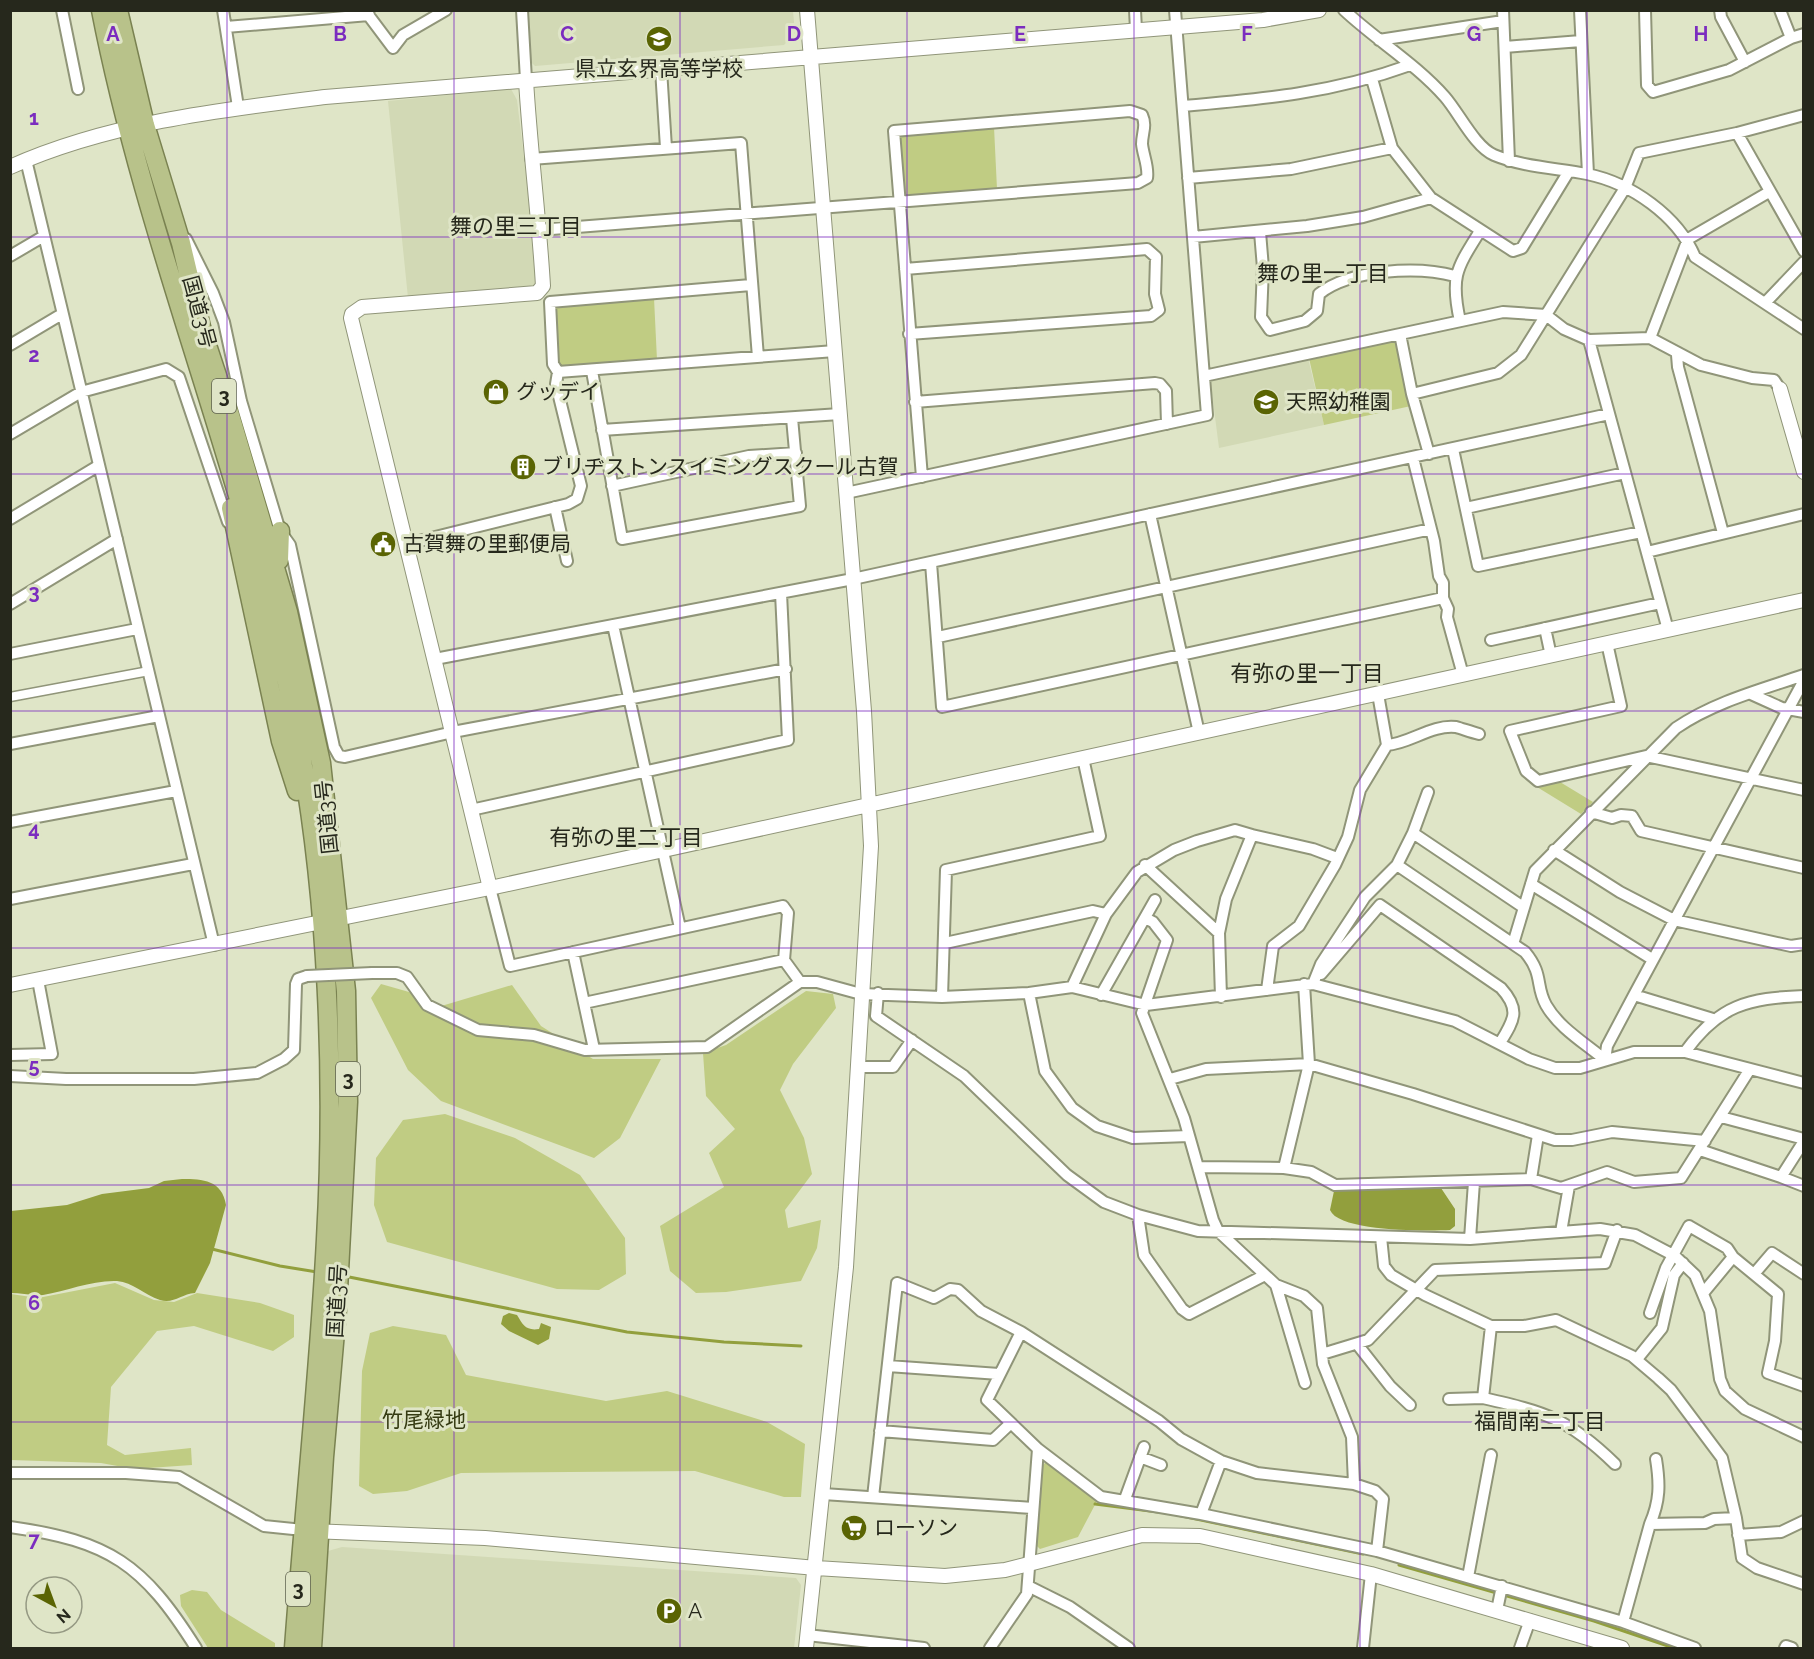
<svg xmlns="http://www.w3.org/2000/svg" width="1814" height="1659" viewBox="0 0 1814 1659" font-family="Raleway,'Noto Sans JP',sans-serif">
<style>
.built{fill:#d2d9b5}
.green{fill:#c0cc83}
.water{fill:#929f3d}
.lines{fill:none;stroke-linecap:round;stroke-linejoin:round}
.stream{stroke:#929f3d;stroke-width:3}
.pedestrian-casing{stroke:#909579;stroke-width:11}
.minor-casing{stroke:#909579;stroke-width:14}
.tertiary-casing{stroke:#909579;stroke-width:16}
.trunk-casing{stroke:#7a8251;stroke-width:21}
.pedestrian{stroke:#fff;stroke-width:8}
.minor{stroke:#fff;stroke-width:10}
.tertiary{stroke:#fff;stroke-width:14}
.trunk{stroke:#b8c28a;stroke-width:18}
.minor-bridge-casing{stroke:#909579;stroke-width:14;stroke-linecap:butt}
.minor-bridge{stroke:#fff;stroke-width:10}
.grid{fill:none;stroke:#7b2cbf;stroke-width:1.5;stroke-opacity:0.55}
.labels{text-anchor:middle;stroke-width:6;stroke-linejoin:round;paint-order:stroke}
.shield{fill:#dfe5c7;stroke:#5e614f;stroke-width:1.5}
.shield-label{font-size:20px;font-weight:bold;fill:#26281c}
.poi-label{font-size:21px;fill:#26281c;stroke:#dfe5c7;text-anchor:start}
.street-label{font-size:21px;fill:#26281c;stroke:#dfe5c7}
.park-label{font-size:21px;fill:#353b12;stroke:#dfe5c7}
.neighbourhood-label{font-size:22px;fill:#26281c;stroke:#dfe5c7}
.grid-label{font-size:20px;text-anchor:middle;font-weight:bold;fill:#7b2cbf;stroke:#dfe5c7;stroke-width:6;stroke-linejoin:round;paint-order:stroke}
</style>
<rect width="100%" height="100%" fill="#dfe5c7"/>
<path class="built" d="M 527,11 L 793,11 L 795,33 L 784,45 L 535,66 L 531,62 Z
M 511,89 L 517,100 L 539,281 L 531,287 L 408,298 L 388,101 Z
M 1308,358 L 1324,425 L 1219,448 L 1210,378 Z
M 342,1547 L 796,1578 L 801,1585 L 794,1648 L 323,1648 L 323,1563 L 328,1551 Z"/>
<path class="green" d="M 994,127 L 997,189 L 907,196 L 903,192 L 898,138 L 902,134 Z
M 654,298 L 657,360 L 562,368 L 557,362 L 555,309 L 559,305 Z
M 1393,340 L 1397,343 L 1411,406 L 1324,425 L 1309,358 Z
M 1560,782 L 1593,802 L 1581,814 L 1537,787 Z
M 381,984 L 409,992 L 438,1007 L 512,985 L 541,1026 L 593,1059 L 661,1059 L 620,1138 L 594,1158 L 441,1101 L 408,1070 L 371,998 Z
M 806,991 L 833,994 L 836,1008 L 793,1064 L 780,1090 L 804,1138 L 812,1174 L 785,1210 L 788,1228 L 821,1220 L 817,1248 L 801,1281 L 726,1292 L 696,1293 L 670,1271 L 660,1226 L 724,1187 L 709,1153 L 735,1129 L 706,1096 L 703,1053 L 726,1045 Z
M 445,1114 L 515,1138 L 580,1175 L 625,1238 L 626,1274 L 599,1290 L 557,1289 L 387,1242 L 374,1205 L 376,1158 L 403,1120 Z
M 115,1283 L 154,1300 L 174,1302 L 197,1293 L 260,1303 L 294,1315 L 294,1337 L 273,1351 L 194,1326 L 157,1331 L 111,1387 L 107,1445 L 125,1455 L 191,1448 L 192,1465 L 134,1469 L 101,1463 L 11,1460 L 11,1294 L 38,1298 Z
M 393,1326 L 446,1335 L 466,1375 L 606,1401 L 667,1391 L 767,1422 L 805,1444 L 801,1497 L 784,1497 L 695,1471 L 461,1473 L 407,1491 L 373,1494 L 359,1486 L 362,1371 L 370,1333 Z
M 1046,1462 L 1097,1501 L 1078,1537 L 1040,1549 L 1035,1544 L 1042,1466 Z
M 192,1590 L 207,1592 L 221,1610 L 275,1643 L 275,1648 L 208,1648 L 181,1606 L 180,1595 Z"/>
<path class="water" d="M 182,1179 C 203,1179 222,1180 226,1205 L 210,1263 L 195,1293 C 181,1294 174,1304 160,1300 C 144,1295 133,1282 117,1281 C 92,1280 67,1291 43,1295 C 32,1296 21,1293 11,1293 L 11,1211 L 67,1205 L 102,1194 L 149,1188 L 164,1181 Z
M 1438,1187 L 1441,1188 L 1455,1209 L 1455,1226 L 1450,1230 C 1426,1231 1339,1232 1330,1210 L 1334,1191 L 1340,1189 Z
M 509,1313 L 517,1315 C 523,1325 526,1331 539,1329 L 541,1323 L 551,1327 L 549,1339 L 538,1345 L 509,1331 L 501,1324 L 503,1316 Z"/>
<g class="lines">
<path class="stream" d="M 212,1249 L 280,1266 L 317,1272
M 344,1276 L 627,1332 L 724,1342 L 801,1346
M 1095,1504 L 1158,1512
M 1177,1515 L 1363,1554
M 1399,1565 L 1594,1621 L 1674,1648"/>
<defs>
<path id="pedestrian" d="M 10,697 L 149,671"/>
<path id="minor" d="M 62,10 L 78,89
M 223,10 L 238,107
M 522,10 L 526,80
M 1135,10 L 1136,30
M 1344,10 C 1376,40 1416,64 1445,97 C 1459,113 1475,147 1494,155 C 1523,167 1556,168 1587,174 C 1631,183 1678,216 1695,257 L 1804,329
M 1503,10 L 1509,161
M 1580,10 L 1588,174
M 1645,10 L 1647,85 L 1653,92 L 1729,70 L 1791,38 L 1780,10
M 1720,10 L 1721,17 L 1745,62
M 366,12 L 393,48 L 403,35 L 446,10
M 226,27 L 369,15
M 1791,38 L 1804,34
M 1379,40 L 1503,21
M 1505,47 L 1581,41
M 661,69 L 666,148
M 1372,79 L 1392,148 L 1431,198 L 1513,251 L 1522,248 L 1569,171
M 1183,106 C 1264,99 1333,93 1410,65
M 1737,133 L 1804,251
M 531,159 L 741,143 L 758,357
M 26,160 L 214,945
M 1188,178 L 1291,169 L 1392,148
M 539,230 C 739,214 939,198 1138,183 L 1147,178 C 1149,167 1143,155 1142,144 C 1142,133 1147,126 1142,115 L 1130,111 L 894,131 L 922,477
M 1260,232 L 1263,268 L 1261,317 L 1270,330 L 1305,321 L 1317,311 L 1319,294 C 1350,269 1418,266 1455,276
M 1193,237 L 1307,226 L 1363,217 L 1431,198
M 186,239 L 213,293 L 224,322 L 241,401 L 280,531 L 290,545 L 334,747 L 339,756 L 345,757 L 453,732 L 786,669
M 10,256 L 44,236
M 905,269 L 1147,249 L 1156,257 L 1155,294 L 1159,310 L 1151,316 L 909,334
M 1765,303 L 1804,262
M 1460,321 C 1450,276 1457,268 1480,231
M 1400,334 L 1412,394 L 1429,454
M 1650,338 L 1688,239 L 1769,192
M 1589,340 L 1668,630
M 10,345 L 62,314
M 1677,355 L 1678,367 L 1723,533
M 592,371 L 622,539 L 800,506 L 792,418
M 558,372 L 553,364 L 550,302 L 751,285
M 1204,376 L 1503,312 L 1546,315 L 1564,329 L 1589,340 L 1650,338 L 1701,365 L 1752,378 L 1774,380 L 1780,389
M 1412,394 L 1498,373 L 1521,355 L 1625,188 L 1639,153 L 1737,133 L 1804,115
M 915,402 L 1155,383 L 1160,384 L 1166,391 L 1167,424
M 602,430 L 840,414
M 10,434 L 81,392 L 166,369 L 179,377 L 228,522
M 1453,449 L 1478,566 L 1641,532
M 1413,458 L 1434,541 L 1439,576 L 1443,583 L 1443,598 L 1448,609 L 1447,617 L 1463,675
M 612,486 L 749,456 L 796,453
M 846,493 L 1207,415 L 1175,10
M 555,507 L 567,561
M 1466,508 L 1625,473
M 1150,514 L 1199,733
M 10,519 L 98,466
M 407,544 L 568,504 L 577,499 L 581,486 L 556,384 L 558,372 L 835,351
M 1647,552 L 1804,514
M 931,563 L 942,707 L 1443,598
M 10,604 L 117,539
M 613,625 L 680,928
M 1545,628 L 1551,656
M 938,637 L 1431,529
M 1491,640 L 1660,603
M 1607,643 L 1621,706 L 1510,731 L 1526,771 L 1538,781 L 1646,756 L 1804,790
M 10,654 L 137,629
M 435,659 L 853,579 L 1609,414
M 1751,694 L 1782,708 L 1804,712
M 10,744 L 159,716
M 1387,745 C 1409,744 1432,724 1456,727 C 1463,729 1471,732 1479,734
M 471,810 L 788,740 L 781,593
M 1591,812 L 1612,818 L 1621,815 L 1632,816 L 1641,831 L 1804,868
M 10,822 L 176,791
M 1413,833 L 1428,792
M 1252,835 L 1313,849 L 1337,858
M 1554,850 L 1620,892 L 1674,920 L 1791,946 L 1804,944
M 1145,865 L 1219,933
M 1397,865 L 1525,952 C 1544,975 1535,985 1546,1005 C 1559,1028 1585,1043 1605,1060
M 1531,884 L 1652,959
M 490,888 L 510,966 L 783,906 L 788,913 L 784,960 L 800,982
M 10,899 L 193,864
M 1145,918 L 1153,922 L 1167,940 L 1142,1013 L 1184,1118 L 1213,1220 L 1218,1231 L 1276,1285 L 1304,1296 L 1317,1308 L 1323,1364 L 1352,1437 L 1354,1484
M 945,943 L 1093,911 L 1106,914
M 1513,944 L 1535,871 L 1676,728 C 1714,702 1760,690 1804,675
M 573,952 L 594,1049
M 372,973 L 397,973 L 407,977 L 427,1005 L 478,1030 L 534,1035 L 585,1050 L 707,1047 L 800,982 L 817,982 L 861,994 L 942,997 L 1029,993 L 1072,987 L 1146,1005 L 1313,984 L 1455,1021 L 1529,1059 L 1555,1068 L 1580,1068 L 1634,1052 L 1685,1052 L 1804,1083
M 1321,974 L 1380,905 L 1501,988 C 1521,1010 1514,1020 1500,1043
M 1313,984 L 1321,964 L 1365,897 L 1397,865 L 1413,833 L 1523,907
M 1072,987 L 1106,914 L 1137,872 L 1174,850 L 1197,841 L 1235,830 L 1252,835 L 1226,899 L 1219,933 L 1221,997
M 1267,990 L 1273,946 L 1299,926 L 1335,865 L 1348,837 L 1360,790 L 1387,745 L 1378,694
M 878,993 L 876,1016 L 964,1076 L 1067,1175 L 1104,1202 L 1138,1215 L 1198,1231 L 1470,1239 L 1600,1229 L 1635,1235 L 1675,1256 L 1695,1275 L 1710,1311 L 1720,1379 L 1725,1391 L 1745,1409 L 1804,1437
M 1029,993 L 1045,1071 L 1072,1108 L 1097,1126 L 1133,1138 L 1189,1136
M 1101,995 L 1155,900
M 1634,995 L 1713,1019
M 942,997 L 946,870 L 1100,836 L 1083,758
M 584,1003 L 784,960
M 1685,1052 C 1719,1005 1748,998 1804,996
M 10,1055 L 52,1054 L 38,980
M 1605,1060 L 1607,1046 L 1634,995 L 1804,680
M 858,1067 L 893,1067 L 912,1040
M 10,1076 L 66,1079 L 194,1079 L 257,1073 L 284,1059 L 294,1050 L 296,984 L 298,979 L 307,976
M 1170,1079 L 1206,1069 L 1309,1064 L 1413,1094 L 1555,1140 L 1572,1140 L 1612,1132 L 1705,1141
M 1721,1117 L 1804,1139
M 1700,1150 L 1781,1177 L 1804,1141
M 1198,1167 L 1284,1168 L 1311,1172 L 1335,1185 L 1531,1179 L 1561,1188 L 1607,1172 L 1634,1182 L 1681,1178 L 1750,1069
M 1284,1168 L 1309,1064 L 1304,984
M 1781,1177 L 1804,1186
M 1531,1179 L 1538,1135
M 1138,1215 L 1144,1255 L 1182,1309 L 1189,1314 L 1265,1275
M 1561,1232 L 1569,1186
M 1381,1237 L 1384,1266 L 1391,1275 L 1425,1295 L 1491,1326 L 1524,1326 L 1556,1320 L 1632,1356 L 1658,1378 L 1671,1390 L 1722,1458 L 1736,1518 L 1742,1558 L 1757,1568 L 1804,1584
M 1470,1239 L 1474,1182
M 1754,1274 L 1772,1253 L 1804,1274
M 1276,1285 L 1305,1383
M 1704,1292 L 1733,1257 L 1778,1294 L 1775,1341 L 1768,1373 L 1804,1386
M 1650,1313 L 1666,1268 L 1689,1226 L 1727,1248 L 1733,1257
M 1021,1332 L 987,1400 L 1038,1449 L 1101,1497 L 1201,1514 L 1377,1551 L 1623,1622 L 1695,1648
M 1357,1344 L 1390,1386 L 1410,1405
M 1322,1354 L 1368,1340 L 1435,1270 L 1605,1263 L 1617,1230
M 1637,1359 L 1662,1328 L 1674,1275 L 1683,1263
M 888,1366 L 999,1374
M 1483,1398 C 1545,1412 1568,1418 1615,1464
M 1449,1399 L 1483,1398 L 1491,1326
M 880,1431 L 993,1440 L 1011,1423
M 1140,1457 L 1161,1465
M 10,1473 L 126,1473 L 179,1477 L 264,1526 L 303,1530
M 823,1494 L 1033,1508
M 873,1497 L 897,1283 L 934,1298 L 950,1289 L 958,1290 L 981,1311 L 1021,1332 L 1159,1421 L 1181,1439 L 1221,1461 L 1257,1473 L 1354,1484 L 1375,1491 L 1383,1499 L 1377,1551
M 1125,1499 L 1144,1447
M 1201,1514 L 1221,1461
M 1650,1524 C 1660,1501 1660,1484 1656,1459
M 10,1527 C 110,1541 143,1564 196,1648
M 1738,1535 L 1781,1532 L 1804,1521
M 1468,1577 L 1491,1455
M 1028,1586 L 1070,1607 L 1129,1648
M 1497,1610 L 1502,1586
M 1623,1622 L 1650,1524 L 1705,1523 L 1714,1519 L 1736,1518
M 807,1635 L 924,1648
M 990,1648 L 1027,1594 L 1038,1449
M 1363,1648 L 1371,1574
M 1520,1648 L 1530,1620
M 1785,1648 L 1786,1646 L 1792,1648"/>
<path id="tertiary" d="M 10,167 C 108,123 219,110 325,97 L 1263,20 L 1319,10
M 1780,389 L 1804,472
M 490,888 L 351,318 L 352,314 L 362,307 L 537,293 L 543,286 C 539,217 530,149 526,80
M 10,985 L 490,888 L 1804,600
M 311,1531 L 485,1538 L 816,1568 L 945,1576 L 1005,1570 L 1142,1535 L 1200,1536 L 1371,1574 L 1622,1648
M 806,1648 L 846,1267 L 871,846 L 864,711 L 807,10"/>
<path id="trunk" d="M 101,10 C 149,257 253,490 298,738 C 328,898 335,1076 326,1239 C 319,1376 304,1512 294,1648
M 118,10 L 145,125 L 181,243 L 201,327 L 230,415 L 288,612 L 321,763 L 346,991 L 348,1102 L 337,1309 L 324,1457 L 312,1648
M 231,508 L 281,741 L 297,791
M 279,560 L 280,531"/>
</defs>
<use href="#pedestrian" class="pedestrian-casing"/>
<use href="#minor" class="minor-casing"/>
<use href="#tertiary" class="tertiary-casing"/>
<use href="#trunk" class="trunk-casing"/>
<use href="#pedestrian" class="pedestrian"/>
<use href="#minor" class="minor"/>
<use href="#tertiary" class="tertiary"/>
<use href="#trunk" class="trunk"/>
<defs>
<path id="minor-bridge" d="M 307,976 L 372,973"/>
</defs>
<use href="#minor-bridge" class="minor-bridge-casing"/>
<use href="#minor-bridge" class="minor-bridge"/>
</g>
<path class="grid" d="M 227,10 L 227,1648M 454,10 L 454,1648M 680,10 L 680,1648M 907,10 L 907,1648M 1134,10 L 1134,1648M 1360,10 L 1360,1648M 1587,10 L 1587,1648M 10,237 L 1804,237M 10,474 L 1804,474M 10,711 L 1804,711M 10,948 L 1804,948M 10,1185 L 1804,1185M 10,1422 L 1804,1422"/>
<defs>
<symbol id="school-disc" viewBox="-11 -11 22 22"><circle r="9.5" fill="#5a6403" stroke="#dfe5c7"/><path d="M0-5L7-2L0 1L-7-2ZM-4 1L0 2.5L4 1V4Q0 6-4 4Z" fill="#fff"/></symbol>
<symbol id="shop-disc" viewBox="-11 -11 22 22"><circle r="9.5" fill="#5a6403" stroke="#dfe5c7"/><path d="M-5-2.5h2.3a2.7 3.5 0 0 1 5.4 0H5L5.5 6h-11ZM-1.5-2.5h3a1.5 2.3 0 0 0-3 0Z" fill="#fff"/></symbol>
<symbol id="building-disc" viewBox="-11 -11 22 22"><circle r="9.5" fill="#5a6403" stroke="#dfe5c7"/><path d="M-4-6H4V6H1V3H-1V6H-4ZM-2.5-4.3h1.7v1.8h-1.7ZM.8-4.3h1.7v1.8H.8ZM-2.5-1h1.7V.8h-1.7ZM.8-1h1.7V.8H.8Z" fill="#fff"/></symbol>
<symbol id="civic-disc" viewBox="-11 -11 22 22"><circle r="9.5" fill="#5a6403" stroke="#dfe5c7"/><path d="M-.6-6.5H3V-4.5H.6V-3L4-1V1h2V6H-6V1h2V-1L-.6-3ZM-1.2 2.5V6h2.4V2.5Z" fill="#fff"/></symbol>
<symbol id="supermarket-disc" viewBox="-11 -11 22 22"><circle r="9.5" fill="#5a6403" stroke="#dfe5c7"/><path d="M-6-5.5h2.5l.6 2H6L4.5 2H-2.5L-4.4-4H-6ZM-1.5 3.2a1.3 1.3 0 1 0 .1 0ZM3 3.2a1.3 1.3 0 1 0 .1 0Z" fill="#fff"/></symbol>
<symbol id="parking-disc" viewBox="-11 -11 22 22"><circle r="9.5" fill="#5a6403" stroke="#dfe5c7"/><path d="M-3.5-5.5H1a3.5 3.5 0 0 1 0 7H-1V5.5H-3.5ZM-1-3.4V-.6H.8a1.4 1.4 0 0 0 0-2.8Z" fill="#fff"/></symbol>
</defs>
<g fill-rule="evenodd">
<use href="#school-disc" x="644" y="24" width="30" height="30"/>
<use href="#shop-disc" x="481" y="377" width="30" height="30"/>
<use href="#school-disc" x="1251" y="387" width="30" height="30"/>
<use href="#building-disc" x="508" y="452" width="30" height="30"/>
<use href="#civic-disc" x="368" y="529" width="30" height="30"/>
<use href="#supermarket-disc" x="839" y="1513" width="30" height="30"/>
<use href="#parking-disc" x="654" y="1596" width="30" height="30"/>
</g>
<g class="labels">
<g class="shield">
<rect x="212" y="379" width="24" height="34" rx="4.5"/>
<rect x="336" y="1062" width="24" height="34" rx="4.5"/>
<rect x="286" y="1572" width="24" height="34" rx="4.5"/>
</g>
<g class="shield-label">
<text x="224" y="403">3</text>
<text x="348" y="1086">3</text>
<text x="298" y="1596">3</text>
</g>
<g class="poi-label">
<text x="659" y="76" text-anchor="middle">県立玄界高等学校</text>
<text x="516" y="399">グッデイ</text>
<text x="1286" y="409">天照幼稚園</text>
<text x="542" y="474">ブリヂストンスイミングスクール古賀</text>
<text x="403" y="551">古賀舞の里郵便局</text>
<text x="874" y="1535">ローソン</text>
<text x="688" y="1618">A</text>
</g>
<g class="street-label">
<text transform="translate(199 312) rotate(75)" y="7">国道3号</text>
<text transform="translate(327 817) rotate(-96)" y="7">国道3号</text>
<text transform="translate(337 1301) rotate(-87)" y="7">国道3号</text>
</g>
<g class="park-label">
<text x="424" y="1427">竹尾緑地</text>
</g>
<g class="neighbourhood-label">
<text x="516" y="234">舞の里三丁目</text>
<text x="1323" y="281">舞の里一丁目</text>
<text x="1307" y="681">有弥の里一丁目</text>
<text x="626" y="845">有弥の里二丁目</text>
<text x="1540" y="1429">福間南二丁目</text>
</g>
</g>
<g class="grid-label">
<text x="113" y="41">A</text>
<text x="340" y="41">B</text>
<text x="567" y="41">C</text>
<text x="794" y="41">D</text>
<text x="1020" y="41">E</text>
<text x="1247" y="41">F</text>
<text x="1474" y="41">G</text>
<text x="1701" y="41">H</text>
<text x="34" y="125">1</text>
<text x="34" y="362">2</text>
<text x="34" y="599">3</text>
<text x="34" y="836">4</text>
<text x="34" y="1073">5</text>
<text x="34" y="1310">6</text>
<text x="34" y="1547">7</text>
</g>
<rect width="1814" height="1659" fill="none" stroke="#26281c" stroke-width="24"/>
<g transform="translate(54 1605) rotate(139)"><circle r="28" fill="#dfe5c7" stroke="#959983" stroke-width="1.5"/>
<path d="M0-4.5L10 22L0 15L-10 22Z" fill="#5a6403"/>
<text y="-9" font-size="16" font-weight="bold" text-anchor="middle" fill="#26281c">N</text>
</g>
</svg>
